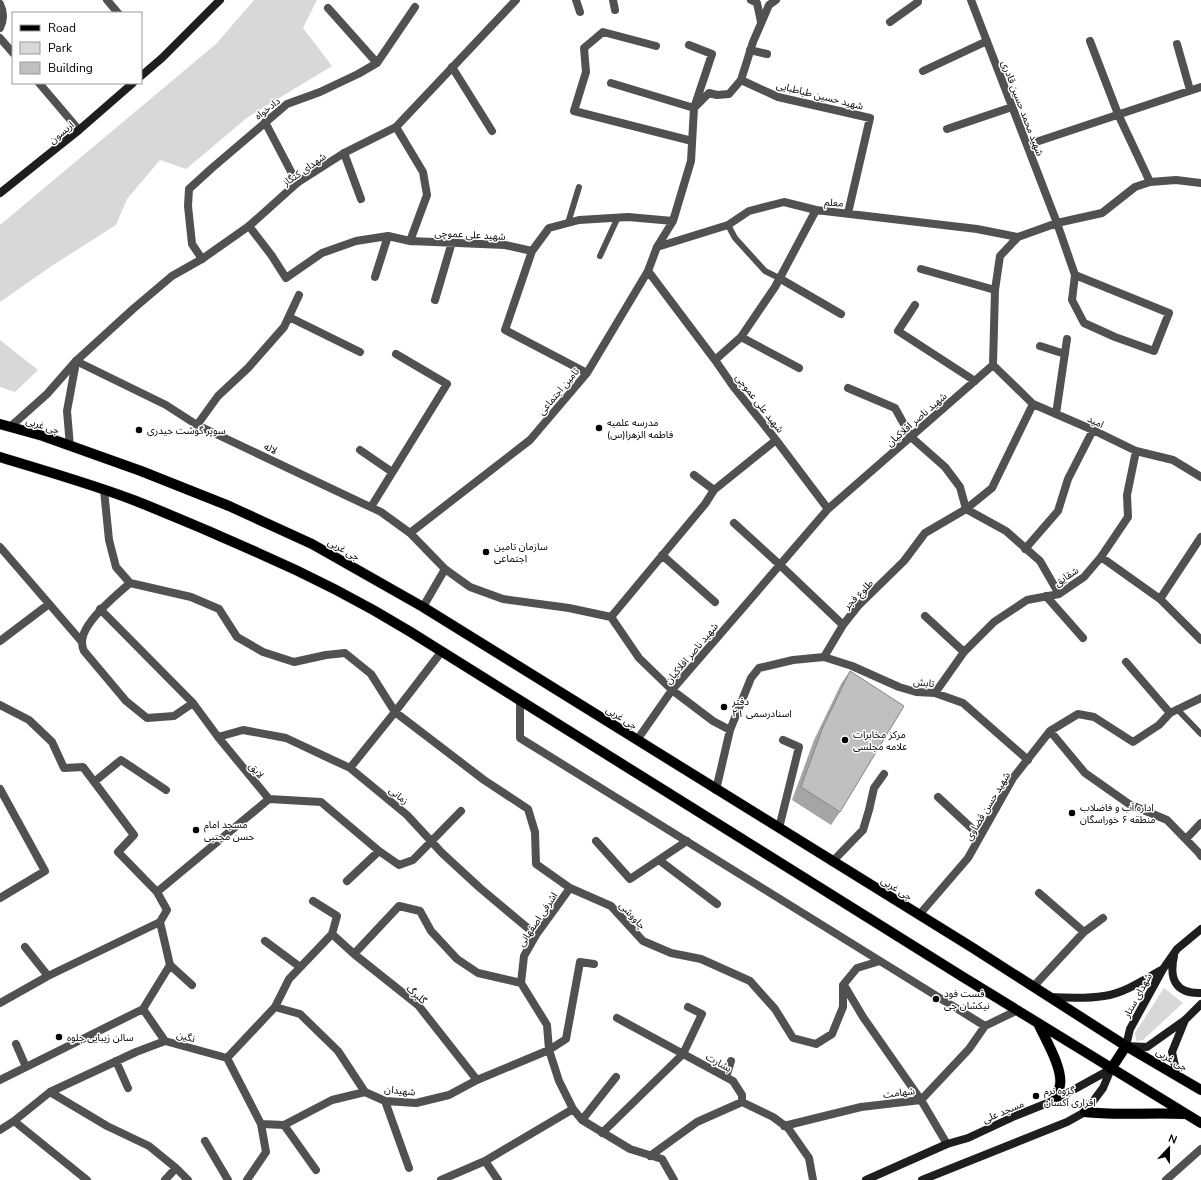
<svg xmlns="http://www.w3.org/2000/svg" width="1201" height="1180" viewBox="0 0 1201 1180" font-family="'Nunito Sans','Noto Sans Arabic',sans-serif">
<style>
.green{fill:#d8d8d8}
.lines{fill:none;stroke-linecap:round;stroke-linejoin:round}
.primary-casing{stroke:#dbdbdb;stroke-width:11}
.service{stroke:#515151;stroke-width:6}
.minor{stroke:#515151;stroke-width:8}
.tertiary{stroke:#515151;stroke-width:8}
.secondary{stroke:#1e1e1e;stroke-width:8}
.primary{stroke:#000;stroke-width:10}
.wall{fill:#a5a5a5}
.building{fill:#c0c0c0;stroke:#868686}
.poi-dot{fill:#000;stroke:#fff;stroke-width:1.5}
.labels{text-anchor:middle;stroke-width:3;stroke-linejoin:round;paint-order:stroke}
.street-label{font-size:10px;fill:#000;stroke:#fff}
.poi-label{font-size:10px;fill:#000;stroke:#fff;text-anchor:start}
</style>
<rect width="100%" height="100%" fill="#fff"/>
<path class="green" d="M 254,0 L 317,0 L 303,28 L 332,66 L 248,117 L 186,169 L 160,160 L 127,199 L 116,225 L 53,265 L 0,302 L 0,225 L 216,44 Z
M 0,340 L 38,370 L 15,392 L 0,387 Z
M 1164,988 L 1183,1003 L 1143,1040 L 1136,1041 L 1135,1033 Z"/>
<g class="lines">
<defs>
<path id="primary" d="M 0,424 L 43,436 L 141,471 L 229,506 L 312,544 L 423,607 L 973,948 L 1126,1046 L 1201,1090
M 0,457 C 45,471 92,484 136,501 C 176,517 216,534 256,552 C 309,575 360,601 409,631 L 963,977 L 1201,1123
M 1038,1023 C 1045,1039 1063,1068 1060,1085 C 1059,1090 1056,1096 1055,1100
M 1111,1069 L 1126,1046
M 1085,1112 C 1118,1116 1151,1112 1185,1114"/>
</defs>
<use href="#primary" class="primary-casing"/>
<path class="service" d="M 568,223 L 579,187
M 728,225 L 735,238 L 765,271 L 779,278
M 600,256 L 618,217
M 1177,709 L 1201,734"/>
<path class="minor" d="M 107,0 L 118,13
M 576,0 L 580,12
M 613,0 L 615,10
M 751,0 L 757,3 L 761,22
M 971,0 L 1057,223 L 1075,275 L 1072,300 L 1084,323 L 1115,337 L 1154,351 L 1169,313 L 1075,275
M 0,4 C 4,12 4,20 0,28
M 328,8 L 377,63
M 890,22 L 918,2 L 918,0
M 0,38 L 13,53
M 1090,41 L 1118,114 L 1150,182
M 1177,44 L 1190,90
M 656,46 L 603,32 L 584,48 L 586,72 L 574,111 L 692,141
M 750,50 L 767,54
M 452,67 L 492,131
M 923,71 L 987,41
M 741,80 L 778,97 L 870,118 L 848,213
M 39,83 L 79,130
M 611,83 L 694,108 L 712,54 L 689,45
M 265,122 L 297,183
M 396,127 L 423,172 L 427,195 L 410,241
M 947,129 L 1012,107
M 1027,145 L 1201,87
M 344,153 L 361,199
M 249,226 L 272,256 L 286,278 L 322,253 L 356,241 L 388,236 L 410,241 L 505,245 L 532,251 L 549,228 L 579,220 L 628,217 L 673,221
M 657,247 L 728,225 L 749,211 L 784,202 L 816,210 L 977,229 L 1018,237
M 532,251 L 505,330 L 587,373
M 202,259 L 192,244 L 188,206 L 189,189 L 212,168 L 287,104 L 320,92 L 358,74 L 377,63 L 415,7
M 921,269 L 995,290
M 648,271 L 715,360 L 733,386 L 776,440 L 828,509
M 375,277 L 388,236
M 779,278 L 841,314
M 435,300 L 452,242
M 915,305 L 898,331 L 975,381
M 289,317 L 360,352
M 741,337 L 799,368
M 1040,346 L 1065,354
M 715,360 L 741,337 L 775,287 L 816,210
M 76,361 L 166,405 L 197,425 L 381,512 L 410,533 L 445,569 L 470,587 L 503,599 L 569,608 L 611,617 L 639,658 L 672,690 L 713,721 L 730,730
M 993,365 L 1033,404 L 1093,430 L 1136,451 L 1173,460 L 1201,477
M 848,388 L 895,408 L 911,437 L 945,467 L 960,487 L 966,509 L 1006,531 L 1040,561 L 1059,594
M 1056,414 L 1067,339
M 197,425 L 218,396 L 248,368 L 284,327 L 299,295
M 360,450 L 392,472
M 694,475 L 714,490
M 104,490 L 109,540 L 116,567 L 130,583 L 191,597 L 219,609 L 237,637 L 263,652 L 294,662 L 326,655 L 345,653 L 371,674 L 395,712 L 484,780 L 528,809 L 535,832 L 536,864 L 570,888 L 611,906 L 643,941 L 671,953 L 701,959 L 750,981 L 775,1009 L 793,1038 L 816,1044 L 832,1034 L 843,1007 L 843,985 L 857,968 L 880,961
M 371,507 L 447,384 L 396,354
M 734,523 L 780,565 L 843,625
M 410,533 L 530,440 L 587,373 L 648,271 L 657,247 L 673,221 L 691,161 L 694,108 L 709,93 L 717,95 L 729,94 L 741,80 L 753,42 L 769,5 L 776,0
M 0,547 L 82,642
M 1025,549 L 1058,511 L 1068,479 L 1093,430
M 662,555 L 715,602
M 1101,557 L 1160,599 L 1201,640
M 130,583 C 116,595 82,623 82,642 C 82,645 83,649 84,651 L 126,701 L 147,718 L 174,716 L 193,703
M 1046,596 L 1083,638
M 1160,599 L 1201,537
M 423,607 L 445,569
M 100,609 L 193,703 L 218,737 L 269,799 L 321,802 L 379,851 L 399,865 L 413,860 L 461,811
M 925,616 L 964,652
M 611,617 L 705,504 L 714,490 L 776,440
M 0,641 L 49,604
M 824,657 L 852,666 L 899,687 L 916,692 L 935,693 L 963,703 L 1028,760
M 1126,662 L 1170,713
M 935,693 L 964,652 L 994,622 L 1027,600 L 1059,594 L 1084,577 L 1101,557 L 1128,517 L 1127,495 L 1136,451
M 520,700 L 520,738 L 985,1026 L 1018,1010
M 0,705 L 29,720 L 52,742 L 64,768 L 83,767 L 134,835 L 118,852 L 157,892 L 167,910 L 160,922
M 1050,731 L 1085,773 L 1129,804 L 1167,820 L 1199,853 L 1201,856
M 218,737 L 243,730 L 286,738 L 350,768 L 407,815 L 442,853 L 480,888 L 536,935
M 637,740 L 672,690 L 828,509 L 993,365 L 995,290 L 1000,256 L 1018,237 L 1057,223 L 1102,213 L 1135,187 L 1150,182 L 1176,180 L 1201,183
M 350,768 L 395,712 L 442,651
M 94,782 L 121,760 L 166,790
M 0,789 L 45,871 L 0,898
M 716,790 L 730,730 L 751,678 L 759,668 L 793,660 L 824,657 L 843,625 L 858,606 L 904,561 L 925,533 L 966,509 L 992,488 L 1033,404
M 938,797 L 980,836
M 779,828 L 799,747 L 783,740
M 1186,839 L 1201,823
M 596,841 L 630,879 L 687,841
M 659,860 L 717,904
M 832,862 L 863,830 L 869,810 L 874,788 L 884,774
M 347,881 L 379,851
M 570,888 L 536,935 L 524,956 L 521,983 L 547,1025 L 549,1050 L 559,1081 L 573,1109 L 582,1120 L 630,1149 L 662,1159 L 674,1180
M 157,892 L 269,799
M 919,915 L 968,858 L 1013,778 L 1050,731 L 1078,714 L 1094,717 L 1133,742 L 1159,725 L 1170,713 L 1201,698
M 160,922 L 170,965 L 143,1009 L 165,1041
M 1084,932 L 1103,918
M 332,934 L 354,954 L 418,1005 L 477,1080
M 265,941 L 300,967
M 25,947 L 48,976
M 354,954 L 399,906 L 420,911 L 431,931 L 457,959 L 478,973 L 521,983
M 170,965 L 192,985
M 844,985 L 863,1017 L 921,1100 L 947,1144
M 1033,987 L 1084,932 L 1039,893
M 0,1003 L 48,976 L 160,922
M 275,1007 L 300,1014 L 338,1051 L 365,1092
M 617,1018 L 733,1081 L 742,1095 L 742,1102
M 16,1044 L 26,1067
M 227,1058 L 261,1124
M 116,1061 L 128,1088
M 726,1077 L 731,1061
M 0,1080 L 143,1009
M 50,1092 L 107,1126 L 149,1146 L 176,1168 L 188,1180
M 385,1101 L 409,1168
M 742,1102 L 773,1117 L 788,1128 L 809,1158 L 813,1180
M 582,1120 L 616,1077
M 14,1121 L 87,1180
M 284,1125 L 316,1170
M 784,1126 L 861,1107 L 921,1100 L 969,1049 L 985,1026
M 0,1130 L 14,1121 L 50,1092 L 136,1052 L 165,1041 L 227,1058 L 275,1007 L 289,979 L 332,934 L 337,916 L 313,901
M 602,1133 L 683,1054 L 702,1014 L 688,1007
M 205,1141 L 228,1180
M 650,1156 L 697,1122 L 742,1102
M 485,1161 L 498,1180
M 165,1180 L 176,1168
M 247,1180 L 266,1152 L 261,1124 L 284,1125 L 332,1100 L 365,1092 L 385,1101 L 416,1103 L 449,1095 L 477,1080 L 549,1050 L 566,1039 L 580,962 L 594,964
M 441,1180 L 485,1161 L 573,1109
M 1166,1180 L 1201,1149"/>
<path class="tertiary" d="M 10,427 L 47,394 L 76,361 L 133,309 L 172,276 L 202,259 L 249,226 L 297,183 L 344,153 L 396,127 L 516,0
M 70,446 L 67,411 L 76,362"/>
<path class="secondary" d="M 141,76 L 162,58 L 220,0
M 0,193 L 79,130 L 133,83
M 1201,929 L 1177,949 L 1163,969 L 1130,1029 L 1126,1046 L 1147,1047 L 1185,1020 L 1201,1004
M 1174,956 C 1169,978 1175,994 1201,993
M 1049,997 C 1067,998 1086,999 1104,996 C 1125,993 1145,979 1163,969
M 1177,1075 L 1172,1052 L 1185,1020
M 866,1180 L 947,1144 L 968,1138 L 1015,1116 L 1055,1100 L 1111,1069
M 922,1180 L 1067,1122 L 1085,1112 L 1103,1088 L 1111,1069"/>
<use href="#primary" class="primary"/>
</g>
<path class="wall" d="M 850,671 L 840,812 L 831,825 L 792,800 L 814,740 L 841,684 Z"/>
<path class="building" d="M 850,671 L 904,706 L 840,812 L 801,787 L 823,727 Z"/>
<g class="poi-dot">
<circle cx="599" cy="428" r="4"/>
<circle cx="139" cy="430" r="4"/>
<circle cx="486" cy="552" r="4"/>
<circle cx="724" cy="707" r="4"/>
<circle cx="845" cy="740" r="4"/>
<circle cx="1072" cy="813" r="4"/>
<circle cx="196" cy="830" r="4"/>
<circle cx="936" cy="999" r="4"/>
<circle cx="59" cy="1037" r="4"/>
<circle cx="1036" cy="1096" r="4"/>
</g>
<g class="labels">
<g class="street-label">
<text transform="translate(820 95) rotate(14)" y="4">شهید حسین طباطبایی</text>
<text transform="translate(267 108) rotate(-38)" y="4">دادخواه</text>
<text transform="translate(1023 108) rotate(69)" y="4">شهید محمد حسین قادری</text>
<text transform="translate(61 132) rotate(-39)" y="4">اریسون</text>
<text transform="translate(304 169) rotate(-35)" y="4">شهدای کنگاز</text>
<text transform="translate(834 202) rotate(5)" y="4">معلم</text>
<text transform="translate(470 234) rotate(3)" y="4">شهید علی عموچی</text>
<text transform="translate(558 391) rotate(-50)" y="4">تامین اجتماعی</text>
<text transform="translate(760 403) rotate(52)" y="4">شهید علی عموچی</text>
<text transform="translate(916 419) rotate(-41)" y="4">شهید ناصر افلاکیان</text>
<text transform="translate(1096 421) rotate(26)" y="4">امید</text>
<text transform="translate(43 425) rotate(18)" y="4">جی غربی</text>
<text transform="translate(271 448) rotate(25)" y="4">لاله</text>
<text transform="translate(344 549) rotate(29)" y="4">جی غربی</text>
<text transform="translate(1066 576) rotate(-33)" y="4">شقایق</text>
<text transform="translate(858 594) rotate(-45)" y="4">طلوع فجر</text>
<text transform="translate(691 653) rotate(-50)" y="4">شهید ناصر افلاکیان</text>
<text transform="translate(924 682) rotate(7)" y="4">تابش</text>
<text transform="translate(622 717) rotate(32)" y="4">جی غربی</text>
<text transform="translate(257 770) rotate(51)" y="4">لایق</text>
<text transform="translate(399 795) rotate(39)" y="4">زمانی</text>
<text transform="translate(987 806) rotate(-59)" y="4">شهید حسن قضاوی</text>
<text transform="translate(897 888) rotate(32)" y="4">جی غربی</text>
<text transform="translate(633 915) rotate(47)" y="4">چاووشی</text>
<text transform="translate(537 919) rotate(-56)" y="4">اشرفی اصفهانی</text>
<text transform="translate(417 994) rotate(42)" y="4">گلبرگ</text>
<text transform="translate(1137 995) rotate(-61)" y="4">شهدای ستار</text>
<text transform="translate(186 1036) rotate(15)" y="4">نگین</text>
<text transform="translate(1172 1059) rotate(31)" y="4">جی غربی</text>
<text transform="translate(719 1062) rotate(29)" y="4">بشارت</text>
<text transform="translate(400 1090) rotate(6)" y="4">شهیدان</text>
<text transform="translate(899 1092) rotate(-7)" y="4">شهامت</text>
<text transform="translate(1003 1111) rotate(-23)" y="4">مسجد علی</text>
</g>
<g class="poi-label">
<text x="607" y="426">مدرسه علمیه<tspan x="607" dy="12">فاطمه الزهرا(س)</tspan></text>
<text x="147" y="434">سوپر گوشت حیدری</text>
<text x="494" y="550">سازمان تامین<tspan x="494" dy="12">اجتماعی</tspan></text>
<text x="732" y="705">دفتر<tspan x="732" dy="12">اسنادرسمی ۲۱</tspan></text>
<text x="853" y="738">مرکز مخابرات<tspan x="853" dy="12">علامه مجلسی</tspan></text>
<text x="1080" y="811">اداره آب و فاضلاب<tspan x="1080" dy="12">منطقه ۶ خوراسگان</tspan></text>
<text x="204" y="828">مسجد امام<tspan x="204" dy="12">حسن مجتبی</tspan></text>
<text x="944" y="997">فست فود<tspan x="944" dy="12">نیکشان جی</tspan></text>
<text x="67" y="1041">سالن زیبایی جلوه</text>
<text x="1044" y="1094">گروه نرم<tspan x="1044" dy="12">افزاری آکسان</tspan></text>
</g>
</g>
<rect x="12" y="12" width="130" height="72" fill="#ffffff" stroke="#999999"/>
<rect x="20" y="25" width="20" height="6" fill="#000000" stroke="#999999"/>
<text x="48" y="32" font-size="12" fill="#000000">Road</text>
<rect x="20" y="42" width="20" height="12" fill="#d8d8d8" stroke="#999999"/>
<text x="48" y="52" font-size="12" fill="#000000">Park</text>
<rect x="20" y="62" width="20" height="12" fill="#c0c0c0" stroke="#999999"/>
<text x="48" y="72" font-size="12" fill="#000000">Building</text>
<g transform="translate(1169 1148) rotate(22)" stroke="#ffffff" stroke-width="3" paint-order="stroke">
<path d="M0-3L7 15L0 10L-7 15Z" fill="#000000"/>
<text y="-6" font-size="11" font-weight="bold" text-anchor="middle" fill="#000000">N</text>
</g>
</svg>
